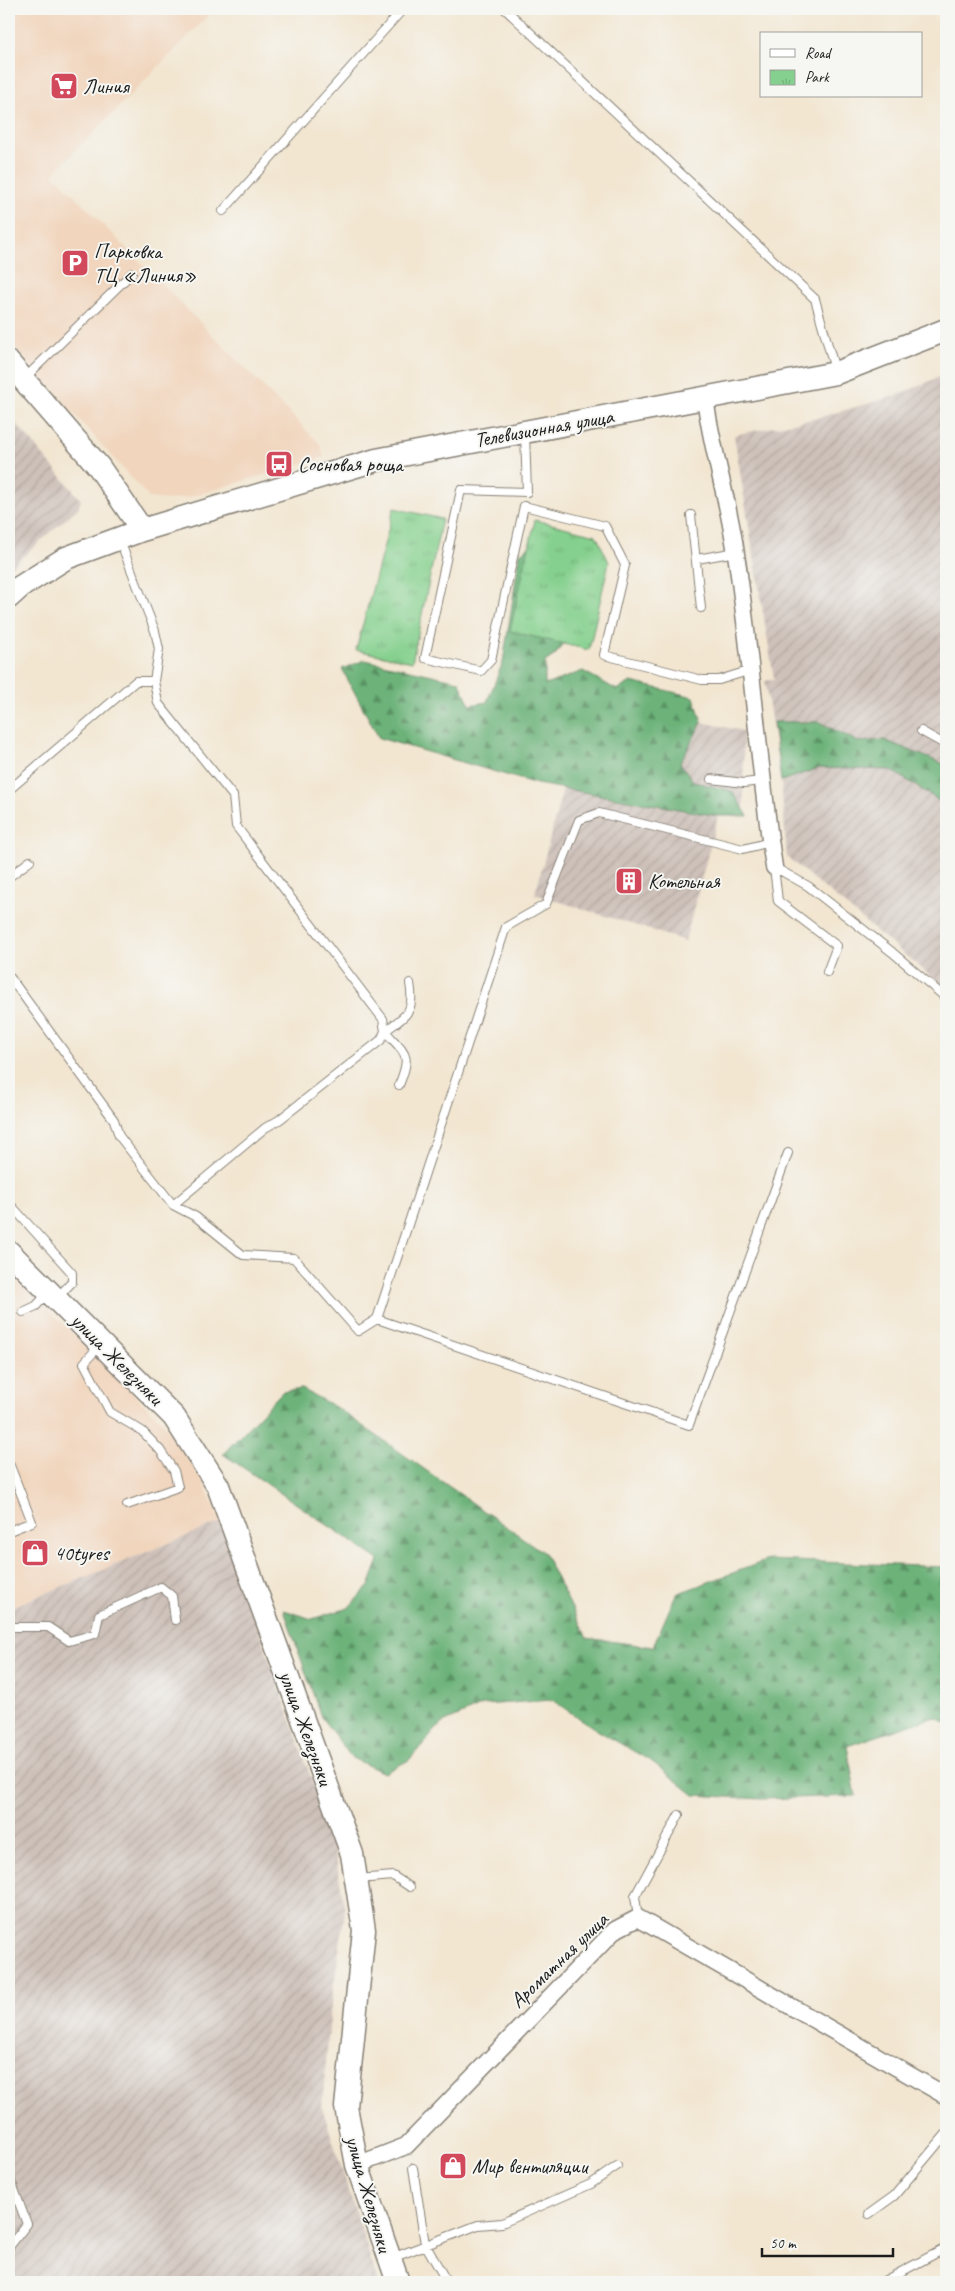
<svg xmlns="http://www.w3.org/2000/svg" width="955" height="2291" viewBox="0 0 955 2291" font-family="Caveat,sans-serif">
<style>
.built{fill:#f1d5bd}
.industrial{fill:url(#industrial-furrows)}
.forest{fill:url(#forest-firs);stroke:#44674a}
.park{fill:url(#park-tufts);stroke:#507655}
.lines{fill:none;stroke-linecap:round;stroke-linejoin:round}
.lane-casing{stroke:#878176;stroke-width:10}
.street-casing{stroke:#878176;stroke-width:19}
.secondary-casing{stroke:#878176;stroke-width:25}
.lane{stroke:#fff;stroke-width:8}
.street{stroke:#fff;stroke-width:16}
.secondary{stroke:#fff;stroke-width:22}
.labels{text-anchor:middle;stroke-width:4;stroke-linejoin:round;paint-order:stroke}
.poi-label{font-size:21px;fill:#1c1c1c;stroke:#f6f6f2;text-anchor:start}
.street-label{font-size:21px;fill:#1c1c1c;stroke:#f6f6f2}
</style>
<defs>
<pattern id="industrial-furrows" width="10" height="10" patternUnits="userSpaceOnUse" patternTransform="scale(1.25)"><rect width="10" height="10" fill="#cec1ba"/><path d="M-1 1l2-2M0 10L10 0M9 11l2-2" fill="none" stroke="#b0a59f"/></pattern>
<pattern id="forest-firs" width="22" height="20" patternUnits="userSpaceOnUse" patternTransform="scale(1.25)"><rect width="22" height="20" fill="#6cb279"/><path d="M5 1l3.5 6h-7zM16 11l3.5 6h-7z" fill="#589062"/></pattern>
<pattern id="park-tufts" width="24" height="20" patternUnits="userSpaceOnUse" patternTransform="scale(1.25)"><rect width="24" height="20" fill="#85d08e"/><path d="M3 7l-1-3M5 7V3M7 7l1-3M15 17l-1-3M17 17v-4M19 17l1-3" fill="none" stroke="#72b27a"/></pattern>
</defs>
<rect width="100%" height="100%" fill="#f6f6f2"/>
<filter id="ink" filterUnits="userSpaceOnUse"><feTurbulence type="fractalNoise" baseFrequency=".02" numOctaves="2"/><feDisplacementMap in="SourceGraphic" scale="10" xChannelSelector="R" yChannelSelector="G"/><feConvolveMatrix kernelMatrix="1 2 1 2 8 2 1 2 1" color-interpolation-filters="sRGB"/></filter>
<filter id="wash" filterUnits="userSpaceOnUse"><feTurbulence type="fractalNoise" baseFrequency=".0096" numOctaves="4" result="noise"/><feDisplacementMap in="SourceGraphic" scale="20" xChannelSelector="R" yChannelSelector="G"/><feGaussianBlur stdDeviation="1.12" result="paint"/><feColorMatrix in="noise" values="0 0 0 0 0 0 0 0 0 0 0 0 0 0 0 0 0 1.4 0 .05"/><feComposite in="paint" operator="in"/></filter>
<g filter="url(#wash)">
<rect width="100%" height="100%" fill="#f2e6d1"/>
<path class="built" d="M 9,9 L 210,9 L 212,12 L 53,174 L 320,444 L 324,457 L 190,497 L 167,500 L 149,498 L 9,341 Z
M 9,1270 L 164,1424 L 203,1482 L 221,1522 L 9,1608 Z"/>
<path class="industrial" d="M 946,374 L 946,989 L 787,857 L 781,781 L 765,681 L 774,679 L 734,435 L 817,418 L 898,395 Z
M 9,415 L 81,500 L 78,508 L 9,569 Z
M 688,719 L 743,731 L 744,808 L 718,816 L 685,941 L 535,894 L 563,789 L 671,808 Z
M 221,1522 L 333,1840 L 345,1911 L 331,2005 L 322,2107 L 378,2282 L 9,2282 L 9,1608 Z"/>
<path class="forest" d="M 540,540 L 545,610 L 563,644 L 555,655 L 545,662 L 545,685 L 583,671 L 617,690 L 631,682 L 694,697 L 702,722 L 680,763 L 694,782 L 732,791 L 748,816 L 718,816 L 537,784 L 379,738 L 342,669 L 365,660 L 459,681 L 470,705 L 487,702 L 503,662 L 520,553 Z
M 773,722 L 819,722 L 858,742 L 884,740 L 946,765 L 946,805 L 891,770 L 819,768 L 781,781 Z
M 302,1389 L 337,1408 L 544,1553 L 587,1638 L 653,1647 L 676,1594 L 768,1560 L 946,1567 L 946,1723 L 935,1717 L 847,1746 L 856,1796 L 761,1799 L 694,1795 L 654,1763 L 597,1730 L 552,1700 L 483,1705 L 441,1724 L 409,1760 L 384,1773 L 352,1758 L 321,1717 L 284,1610 L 312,1619 L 348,1608 L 369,1586 L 379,1560 L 223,1454 L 282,1392 Z"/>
<path class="park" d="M 394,508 L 442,519 L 412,662 L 356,650 Z
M 535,520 L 596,535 L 609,562 L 589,650 L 510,631 Z"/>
</g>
<g filter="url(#ink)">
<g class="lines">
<defs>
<path id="lane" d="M 505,9 L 815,299 L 835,370
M 223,211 L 403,9
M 25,378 L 132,273
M 525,433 L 527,492 L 461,490 L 425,658 L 481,671 L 491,660 L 524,506 L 605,526 L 625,565 L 604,655 L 702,680 L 719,680 L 751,670
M 691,515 L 701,608
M 697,559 L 736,552
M 921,731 L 946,745
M 711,779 L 744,783 L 761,781
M 9,790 L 136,681 L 154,681
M 770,842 L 743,849 L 599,813 L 579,820 L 546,904 L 506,927 L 377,1319 L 689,1425 L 788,1153
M 9,877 L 30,861
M 827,972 L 837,946 L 778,901 L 774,867 L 808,886 L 892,952 L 946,998
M 9,976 L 114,1120 L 119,1136 L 173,1205 L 265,1128 L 279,1120 L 381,1040 L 385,1031 L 383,1019 L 236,826 L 233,796 L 158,703 L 154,681 L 159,649 L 155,631 L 120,541
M 399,1085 C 412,1054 406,1055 385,1031 C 407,1015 415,1012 410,983
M 9,1203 L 72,1273 L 72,1282 L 58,1297
M 173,1205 L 196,1217 L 243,1255 L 294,1258 L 358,1331 L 377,1319
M 23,1312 L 36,1306 L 48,1293
M 100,1345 L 84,1363 L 110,1412 L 142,1431 L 160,1450 L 174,1471 L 178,1487 L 127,1505
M 9,1463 L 32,1522 L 9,1531
M 9,1627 L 48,1627 L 69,1641 L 95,1634 L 99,1615 L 161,1587 L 172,1596 L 175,1620
M 358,1879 L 393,1876 L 410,1887
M 638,1918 L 635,1896 L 679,1815
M 413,2168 L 425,2244 L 447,2282
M 9,2176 L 27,2224 L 9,2247
M 869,2214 L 894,2196 L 946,2134
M 392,2258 L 478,2225 L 502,2223 L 591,2184 L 617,2166
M 882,2282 L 946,2248"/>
<path id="street" d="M 705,398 C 712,451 729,502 736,554 C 752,658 758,763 774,867
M 357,2165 L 406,2146 L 615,1930 L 638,1918 L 946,2096"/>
<path id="secondary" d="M 9,363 L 99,467 L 142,530
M 9,597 L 20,587 L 66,558 L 142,530 L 376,460 L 836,373 L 946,330
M 9,1252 L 174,1417 L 218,1486 L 352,1854 L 364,1930 L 346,2107 L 357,2165 L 398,2282"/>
</defs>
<use href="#lane" class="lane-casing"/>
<use href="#street" class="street-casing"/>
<use href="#secondary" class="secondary-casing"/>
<use href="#lane" class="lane"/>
<use href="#street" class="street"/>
<use href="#secondary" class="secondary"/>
</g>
</g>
<defs>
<symbol id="supermarket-square" viewBox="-11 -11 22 22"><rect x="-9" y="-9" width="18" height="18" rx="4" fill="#d1495b" stroke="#f6f6f2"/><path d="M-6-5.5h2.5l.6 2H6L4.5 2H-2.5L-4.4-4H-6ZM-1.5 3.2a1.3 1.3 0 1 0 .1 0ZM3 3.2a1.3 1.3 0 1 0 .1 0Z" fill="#fff"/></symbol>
<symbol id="parking-square" viewBox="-11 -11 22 22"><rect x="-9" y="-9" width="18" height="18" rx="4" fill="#d1495b" stroke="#f6f6f2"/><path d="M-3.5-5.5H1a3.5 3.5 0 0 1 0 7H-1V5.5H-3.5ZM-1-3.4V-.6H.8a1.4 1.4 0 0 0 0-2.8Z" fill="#fff"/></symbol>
<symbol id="bus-square" viewBox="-11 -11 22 22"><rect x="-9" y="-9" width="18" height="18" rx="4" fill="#d1495b" stroke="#f6f6f2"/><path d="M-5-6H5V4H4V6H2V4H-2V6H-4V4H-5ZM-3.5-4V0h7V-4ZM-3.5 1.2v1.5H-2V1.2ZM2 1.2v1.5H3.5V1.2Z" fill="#fff"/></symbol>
<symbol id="building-square" viewBox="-11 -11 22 22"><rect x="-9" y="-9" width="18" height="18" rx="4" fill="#d1495b" stroke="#f6f6f2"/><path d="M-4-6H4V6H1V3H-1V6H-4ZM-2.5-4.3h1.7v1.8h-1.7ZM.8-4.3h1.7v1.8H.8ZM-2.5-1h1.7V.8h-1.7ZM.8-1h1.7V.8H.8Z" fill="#fff"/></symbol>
<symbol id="shop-square" viewBox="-11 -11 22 22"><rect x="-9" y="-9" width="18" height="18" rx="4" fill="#d1495b" stroke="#f6f6f2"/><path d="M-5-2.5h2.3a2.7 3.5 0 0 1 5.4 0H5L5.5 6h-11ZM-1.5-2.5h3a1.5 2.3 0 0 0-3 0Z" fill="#fff"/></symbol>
</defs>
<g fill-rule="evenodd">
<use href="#supermarket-square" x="48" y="70" width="32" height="32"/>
<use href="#parking-square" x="59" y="247" width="32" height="32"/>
<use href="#bus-square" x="263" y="448" width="32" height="32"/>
<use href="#building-square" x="613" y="865" width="32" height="32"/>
<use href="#shop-square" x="19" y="1537" width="32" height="32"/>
<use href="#shop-square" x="437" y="2150" width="32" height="32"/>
</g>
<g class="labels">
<g class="poi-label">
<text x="83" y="93">Линия</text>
<text x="94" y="258">Парковка<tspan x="94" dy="24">ТЦ «Линия»</tspan></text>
<text x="298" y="471">Сосновая роща</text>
<text x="648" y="888">Котельная</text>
<text x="54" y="1560">40tyres</text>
<text x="472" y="2173">Мир вентиляции</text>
</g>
<g class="street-label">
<text transform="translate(544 428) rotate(-10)" y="7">Телевизионная улица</text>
<text transform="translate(117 1359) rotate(45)" y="7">улица Железняки</text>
<text transform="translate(306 1728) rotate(70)" y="7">улица Железняки</text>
<text transform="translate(559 1960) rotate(-44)" y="7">Ароматная улица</text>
<text transform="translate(369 2194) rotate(74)" y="7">улица Железняки</text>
</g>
</g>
<rect width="955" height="2291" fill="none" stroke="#f6f6f2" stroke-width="30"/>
<rect x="760" y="32" width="162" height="65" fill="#f6f6f2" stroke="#9f9f9c"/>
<rect x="770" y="49" width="25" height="8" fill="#ffffff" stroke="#9f9f9c"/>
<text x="805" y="58" font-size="15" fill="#1c1c1c">Road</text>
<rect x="770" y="70" width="25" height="15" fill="url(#park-tufts)" stroke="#9f9f9c"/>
<text x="805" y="82" font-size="15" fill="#1c1c1c">Park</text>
<path d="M762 2248v8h131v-8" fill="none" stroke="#1c1c1c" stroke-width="2.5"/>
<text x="770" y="2248" font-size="15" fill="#1c1c1c" stroke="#f6f6f2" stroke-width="4" paint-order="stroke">50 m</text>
</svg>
